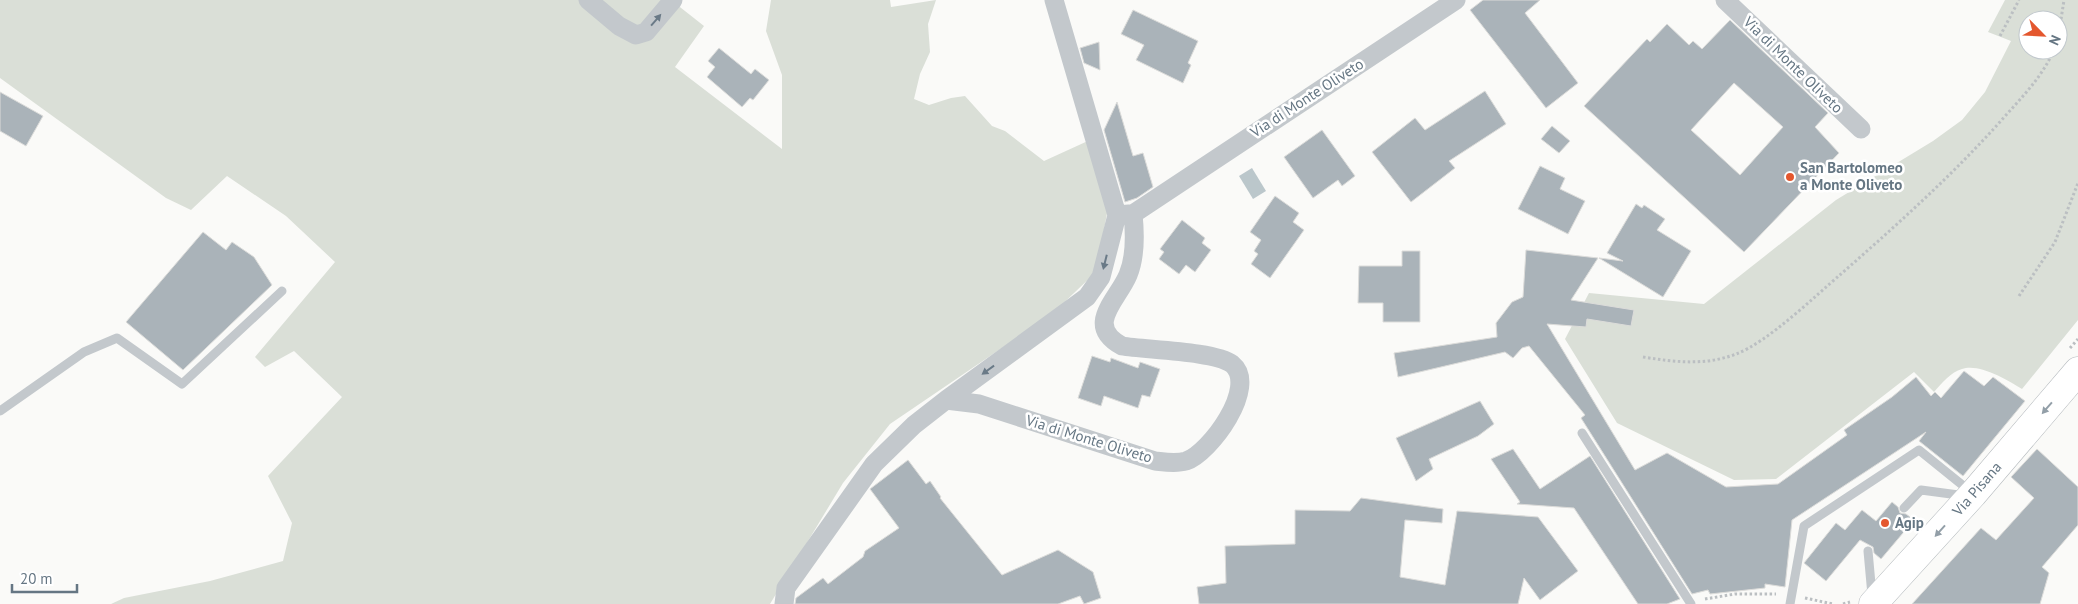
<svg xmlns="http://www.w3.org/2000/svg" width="2078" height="604" viewBox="0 0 2078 604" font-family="'PT Sans',sans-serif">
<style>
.green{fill:#dadfd7;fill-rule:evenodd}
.water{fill:#bbc7cb}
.building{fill:#aab3b9;stroke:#dcdcda;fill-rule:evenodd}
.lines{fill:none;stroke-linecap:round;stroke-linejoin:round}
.primary-casing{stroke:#b5babe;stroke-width:29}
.path{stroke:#bbbfc2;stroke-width:3;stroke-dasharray:2.5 2.5;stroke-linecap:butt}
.lane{stroke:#c3c8cc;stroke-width:9}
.street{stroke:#c3c8cc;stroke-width:19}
.primary{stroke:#fff;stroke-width:28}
.oneway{fill:#6a7a87}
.oneway2{fill:#939fa8}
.poi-dot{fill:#e4572e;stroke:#fff;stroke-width:2}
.labels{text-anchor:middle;stroke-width:5;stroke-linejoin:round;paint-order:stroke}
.street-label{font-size:15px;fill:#657683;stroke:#fff}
.poi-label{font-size:15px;font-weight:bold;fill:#657683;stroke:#fff;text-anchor:start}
</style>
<rect width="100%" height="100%" fill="#fafaf8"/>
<path class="green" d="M 0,0 L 671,0 L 704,26 L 675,67 L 782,149 L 782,75 L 766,31 L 771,0 L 890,0 L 891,7 L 936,0 L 928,24 L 930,52 L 920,74 L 914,99 L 929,105 L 951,98 L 965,96 L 992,126 L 1005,131 L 1044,161 L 1090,140 L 1109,203 L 1096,272 L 1052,314 L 890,424 L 843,483 L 770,604 L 111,604 L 124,598 L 210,581 L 283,561 L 292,523 L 268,476 L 342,397 L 294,351 L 265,367 L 255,357 L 335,262 L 286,216 L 227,176 L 191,210 L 166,198 L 0,78 Z
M 2005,0 L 2078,0 L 2078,320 L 2022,389 C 2008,380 1979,363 1962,369 C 1951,372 1942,383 1934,392 L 1914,372 L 1776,479 L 1734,480 L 1617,423 L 1565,339 L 1589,293 L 1704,304 L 1836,200 L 1933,141 L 1962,120 L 1985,92 L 2011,41 L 1988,32 ZM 2028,20 L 2058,20 L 2058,50 L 2028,50 Z"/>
<path class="water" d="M 1252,168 L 1266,191 L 1253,199 L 1239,176 Z"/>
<path class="building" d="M 1483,0 L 1540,0 L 1525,13 L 1578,83 L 1546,108 L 1470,10 Z
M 1133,10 L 1198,41 L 1188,63 L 1191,65 L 1183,83 L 1136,60 L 1144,45 L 1121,34 Z
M 1730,20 L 1828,113 L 1815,127 L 1839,153 L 1744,252 L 1584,106 L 1647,39 L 1650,42 L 1667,24 L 1689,45 L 1693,41 L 1702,49 ZM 1734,83 L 1783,127 L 1740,175 L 1691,130 Z
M 1099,42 L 1100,70 L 1084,63 L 1080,48 Z
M 719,48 L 751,74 L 755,69 L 769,80 L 753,100 L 750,98 L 742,107 L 707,77 L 715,67 L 708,61 Z
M 1485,91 L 1506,124 L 1449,161 L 1455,168 L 1411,202 L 1372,152 L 1415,118 L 1425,130 Z
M 0,92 L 43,116 L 26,146 L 0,131 Z
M 1117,102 L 1133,156 L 1143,153 L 1153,187 L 1137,198 L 1125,202 L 1104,130 Z
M 1552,126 L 1570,141 L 1559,153 L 1541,139 Z
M 1322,130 L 1355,176 L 1342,186 L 1338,180 L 1313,198 L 1284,157 Z
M 1540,166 L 1565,178 L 1560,189 L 1585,201 L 1568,234 L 1518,209 Z
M 1275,196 L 1299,213 L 1293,222 L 1304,230 L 1270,278 L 1251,264 L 1258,254 L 1254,251 L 1261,240 L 1250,232 Z
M 1636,204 L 1642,208 L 1644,205 L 1665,219 L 1657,230 L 1691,251 L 1663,297 L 1599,258 L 1623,261 L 1607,253 Z
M 1182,220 L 1205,238 L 1202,243 L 1211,250 L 1195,272 L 1186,265 L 1179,274 L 1159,259 L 1164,252 L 1160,249 Z
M 203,232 L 226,250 L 232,242 L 254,257 L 272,285 L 183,370 L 126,322 Z
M 1526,250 L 1598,258 L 1571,300 L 1634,310 L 1631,326 L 1587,319 L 1586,327 L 1547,324 L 1635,470 L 1667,453 L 1726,487 L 1778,484 L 1847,435 L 1844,430 L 1892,397 L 1916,377 L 1931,396 L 1935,392 L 1941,398 L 1964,371 L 1984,386 L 1993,377 L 2025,401 L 1963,476 L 1919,441 L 1926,432 L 1792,520 L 1785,587 L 1765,584 L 1765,588 L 1710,594 L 1708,590 L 1692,594 L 1581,418 L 1585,415 L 1529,346 L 1522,348 L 1513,358 L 1505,352 L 1398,377 L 1394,353 L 1497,337 L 1496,323 L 1512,302 L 1523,297 Z
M 1402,251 L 1420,251 L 1420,322 L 1383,322 L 1383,303 L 1358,303 L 1359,266 L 1402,266 Z
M 1092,356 L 1110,362 L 1111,358 L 1138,368 L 1140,362 L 1160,369 L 1150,397 L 1142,395 L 1138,408 L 1104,396 L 1101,406 L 1078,398 Z
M 1480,401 L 1494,424 L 1478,436 L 1429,459 L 1433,469 L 1416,481 L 1396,438 Z
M 1513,449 L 1540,489 L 1590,456 L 1680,599 L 1667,604 L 1638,604 L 1574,508 L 1517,504 L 1520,502 L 1491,459 Z
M 2037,449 L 2078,487 L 2078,525 L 2042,567 L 2049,573 L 2040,604 L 1912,604 L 1981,528 L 1996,540 L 2034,498 L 2011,477 Z
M 908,460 L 926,484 L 930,481 L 941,497 L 940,498 L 1002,575 L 1058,550 L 1093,572 L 1101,598 L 1084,604 L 1080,596 L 1058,604 L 795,604 L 796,598 L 823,578 L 828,584 L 863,557 L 865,551 L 899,528 L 870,489 Z
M 1361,498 L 1443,509 L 1442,523 L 1405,520 L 1400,577 L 1445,585 L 1457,511 L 1538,517 L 1578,571 L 1540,600 L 1524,578 L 1518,604 L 1199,604 L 1197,587 L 1226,583 L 1225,546 L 1295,544 L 1295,510 L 1350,511 Z
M 1892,502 L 1898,507 L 1900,513 L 1906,514 L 1914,520 L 1881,559 L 1874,553 L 1873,547 L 1860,540 L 1826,581 L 1804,563 L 1836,523 L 1845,530 L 1862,510 L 1876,521 Z"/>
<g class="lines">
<defs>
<path id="primary" d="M 1873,604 L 1973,494 L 2078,371"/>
</defs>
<use href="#primary" class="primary-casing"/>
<path class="path" d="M 2000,36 L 2019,0
M 2058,39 L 2064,0
M 2019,296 L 2055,242 L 2078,183
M 2070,348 L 2078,339
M 1643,357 C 1675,362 1705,366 1736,354 C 1768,342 1814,297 1841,274 C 1899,223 1956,172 2007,114 C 2025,94 2043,75 2054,50
M 1805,598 L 1833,604
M 1705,599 L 1735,594 L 1776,594
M 1843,604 L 1850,602"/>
<path class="lane" d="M 0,411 L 84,352 L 117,338 L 182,384 L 282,291
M 1582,433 L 1691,604
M 1904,508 L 1921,490 L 1966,496
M 1868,551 L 1872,595
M 1790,604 L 1804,526 L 1919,450 L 1971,492"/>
<path class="street" d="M 588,0 L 619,26 L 636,35 L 646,32 L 673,0
M 1054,0 L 1117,215 L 1129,214
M 1725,0 L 1861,129
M 946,400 L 1087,297 L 1101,277 L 1117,215
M 784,604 L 786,588 L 874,464 L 914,425 L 946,400 L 979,404 L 1155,461 C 1165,462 1176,464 1186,461 C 1210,453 1259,386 1232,364 C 1215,351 1146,350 1122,346 C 1084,325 1117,301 1128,275 C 1136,256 1135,233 1133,214 L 1456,0"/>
<use href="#primary" class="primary"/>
</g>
<defs><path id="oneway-solid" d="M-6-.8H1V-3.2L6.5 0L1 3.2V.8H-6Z" transform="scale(1.25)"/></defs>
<g class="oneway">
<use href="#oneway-solid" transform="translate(656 20) rotate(-49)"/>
<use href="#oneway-solid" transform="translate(1105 262) rotate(104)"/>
<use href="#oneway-solid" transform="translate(988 370) rotate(144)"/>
</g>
<g class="oneway2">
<use href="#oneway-solid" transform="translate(2047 408) rotate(131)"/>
<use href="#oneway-solid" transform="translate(1940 531) rotate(132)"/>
</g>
<g class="poi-dot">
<circle cx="1790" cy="177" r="5"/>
<circle cx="1885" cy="523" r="5"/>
</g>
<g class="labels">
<g class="street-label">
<text transform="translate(1793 65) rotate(44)" y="5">Via di Monte Oliveto</text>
<text transform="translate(1307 98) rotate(-33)" y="5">Via di Monte Oliveto</text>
<text transform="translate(1089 439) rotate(17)" y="5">Via di Monte Oliveto</text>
<text transform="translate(1977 489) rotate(-49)" y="5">Via Pisana</text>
</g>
<g class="poi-label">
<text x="1800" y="173">San Bartolomeo<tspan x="1800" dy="17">a Monte Oliveto</tspan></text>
<text x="1895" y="528">Agip</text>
</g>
</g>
<g transform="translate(2043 35) rotate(114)"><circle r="24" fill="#ffffff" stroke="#c1c8cd"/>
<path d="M0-4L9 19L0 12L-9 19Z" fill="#e4572e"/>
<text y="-8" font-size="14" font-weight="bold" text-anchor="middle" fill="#657683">N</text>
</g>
<path d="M12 584v8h65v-8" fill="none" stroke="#657683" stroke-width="2.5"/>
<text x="20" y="584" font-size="15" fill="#657683" stroke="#ffffff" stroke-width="4" paint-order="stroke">20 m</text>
</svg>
